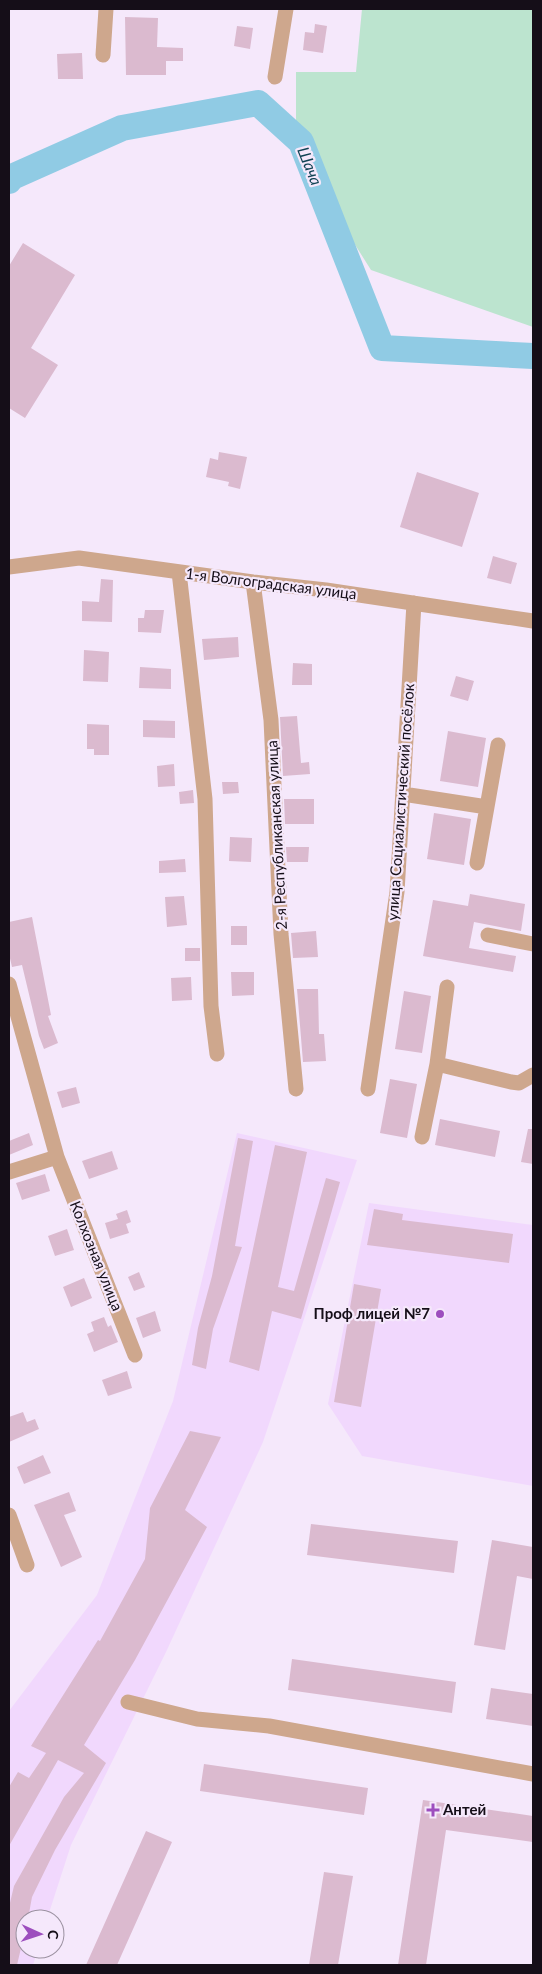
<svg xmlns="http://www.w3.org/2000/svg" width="542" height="1974" viewBox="0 0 542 1974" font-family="Lato,sans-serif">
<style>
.built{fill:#f1d8fd}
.green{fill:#bce4cf}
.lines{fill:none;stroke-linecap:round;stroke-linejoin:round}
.river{stroke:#90cbe4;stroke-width:26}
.building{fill:#dbbacf}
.minor{stroke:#cea78d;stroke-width:15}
.poi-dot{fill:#9d4ebe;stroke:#f5e8fb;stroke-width:2}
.labels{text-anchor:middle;stroke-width:4.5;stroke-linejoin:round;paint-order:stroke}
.street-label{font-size:15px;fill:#150e18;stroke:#f5e8fb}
.poi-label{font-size:15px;font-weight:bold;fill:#150e18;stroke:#f5e8fb;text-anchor:end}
.water-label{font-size:16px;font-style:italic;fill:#104354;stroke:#f5e8fb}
</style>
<rect width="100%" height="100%" fill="#f5e8fb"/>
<path class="built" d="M 237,1133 L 357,1160 L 263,1442 L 166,1652 L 71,1845 L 47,1919 L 25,1919 L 25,1949 L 38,1949 L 33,1965 L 9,1965 L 9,1711 L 97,1595 L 173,1401 Z
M 369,1203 L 533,1225 L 533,1486 L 362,1456 L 328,1404 Z"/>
<path class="green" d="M 362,9 L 533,9 L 533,327 L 371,270 L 296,151 L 296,72 L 356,72 Z"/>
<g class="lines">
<path class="river" d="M 9,181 L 12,177 L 122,128 L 258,103 L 301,142 L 382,348 L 533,356"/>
</g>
<path class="building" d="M 125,17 L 158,18 L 157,47 L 183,48 L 183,61 L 166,61 L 166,75 L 126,75 Z
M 315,24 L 327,26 L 323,53 L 303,50 L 305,32 L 314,33 Z
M 237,26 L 253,28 L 250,49 L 234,46 Z
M 82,53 L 83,79 L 58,79 L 57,54 Z
M 23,243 L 75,275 L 31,348 L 58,365 L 25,418 L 9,408 L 9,266 Z
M 219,452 L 247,457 L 240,489 L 228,486 L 229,482 L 206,477 L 210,458 L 218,460 Z
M 417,472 L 479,493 L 462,547 L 400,527 Z
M 493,556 L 517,563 L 511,584 L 487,578 Z
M 101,579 L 113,580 L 112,622 L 82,621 L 82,601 L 99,602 Z
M 145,610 L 164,610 L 161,633 L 138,632 L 138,618 L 144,618 Z
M 238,637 L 239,657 L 204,660 L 202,639 Z
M 84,650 L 109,652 L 108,682 L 83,681 Z
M 293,663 L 312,664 L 312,685 L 292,685 Z
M 140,667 L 171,669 L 171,689 L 139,688 Z
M 456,676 L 474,681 L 468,701 L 450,696 Z
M 297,716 L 301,763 L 309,762 L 310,774 L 283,776 L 280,717 Z
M 143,720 L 175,721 L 175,738 L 143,737 Z
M 87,724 L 109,725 L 109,755 L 94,755 L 94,749 L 87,749 Z
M 448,731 L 486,738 L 478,787 L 440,781 Z
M 174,764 L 175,786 L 158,787 L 157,766 Z
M 222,782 L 238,782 L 239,793 L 223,794 Z
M 193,790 L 194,803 L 180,804 L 179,792 Z
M 284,799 L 314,799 L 314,824 L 285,824 Z
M 434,813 L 471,819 L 464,865 L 427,859 Z
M 230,837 L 252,838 L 251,862 L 229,861 Z
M 286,847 L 309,847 L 308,862 L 287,862 Z
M 185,859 L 186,872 L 159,873 L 159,861 Z
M 470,894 L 525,904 L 521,931 L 474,922 L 469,948 L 516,956 L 513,972 L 423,956 L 433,900 L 468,906 Z
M 184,896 L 187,925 L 167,927 L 165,897 Z
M 32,917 L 51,1015 L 48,1016 L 58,1043 L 44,1049 L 39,1036 L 22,965 L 12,967 L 9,954 L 9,922 Z
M 231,926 L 247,926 L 247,945 L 231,945 Z
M 316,931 L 318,957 L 293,958 L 291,933 Z
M 185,948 L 200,948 L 200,961 L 185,961 Z
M 231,972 L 254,972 L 254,995 L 232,996 Z
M 191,977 L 192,1000 L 172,1001 L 171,978 Z
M 297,989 L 318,989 L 319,1034 L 324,1034 L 326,1061 L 303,1062 Z
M 404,991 L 431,996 L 422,1053 L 395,1049 Z
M 390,1079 L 417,1084 L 407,1138 L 380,1133 Z
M 76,1087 L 80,1103 L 62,1108 L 57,1092 Z
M 440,1119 L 500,1131 L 495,1157 L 435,1145 Z
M 528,1129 L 533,1129 L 533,1164 L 521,1162 Z
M 29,1133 L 33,1145 L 9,1155 L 9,1141 Z
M 238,1138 L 253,1141 L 235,1246 L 242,1247 L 213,1329 L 206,1369 L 192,1365 L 198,1328 L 212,1276 Z
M 275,1145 L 307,1152 L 278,1287 L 294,1291 L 326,1178 L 340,1182 L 301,1319 L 272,1311 L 259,1371 L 229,1362 Z
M 112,1151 L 118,1169 L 89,1179 L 82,1161 Z
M 45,1174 L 50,1191 L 22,1200 L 16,1183 Z
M 374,1209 L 403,1214 L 402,1220 L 513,1234 L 509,1263 L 367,1245 Z
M 127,1210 L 131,1222 L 126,1224 L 129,1233 L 110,1239 L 105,1223 L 118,1219 L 116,1214 Z
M 67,1229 L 74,1250 L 55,1256 L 48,1236 Z
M 139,1272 L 145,1287 L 134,1291 L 128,1277 Z
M 84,1278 L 92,1298 L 71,1307 L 63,1287 Z
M 354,1284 L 381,1289 L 361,1407 L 334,1402 Z
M 155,1311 L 161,1331 L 143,1338 L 136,1318 Z
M 104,1317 L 108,1327 L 111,1325 L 118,1342 L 94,1352 L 87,1334 L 94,1331 L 91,1322 Z
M 127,1371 L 132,1388 L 108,1396 L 102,1380 Z
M 23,1412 L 27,1422 L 35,1419 L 39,1429 L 9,1442 L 9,1417 Z
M 190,1431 L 221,1437 L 185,1510 L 207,1527 L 135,1660 L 84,1745 L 106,1763 L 55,1850 L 32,1897 L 28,1919 L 25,1919 L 25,1931 L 17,1965 L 9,1965 L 9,1907 L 14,1886 L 64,1797 L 84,1773 L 58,1760 L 9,1846 L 9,1787 L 18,1772 L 29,1778 L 46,1753 L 31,1746 L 98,1640 L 100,1641 L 145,1559 L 150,1508 Z
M 43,1455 L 51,1473 L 24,1484 L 17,1467 Z
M 69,1492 L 76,1511 L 64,1515 L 82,1557 L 61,1567 L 34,1505 Z
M 311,1524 L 458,1541 L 454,1573 L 307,1555 Z
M 492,1540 L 533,1547 L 533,1579 L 517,1576 L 505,1650 L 474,1645 Z
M 292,1659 L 456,1682 L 452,1713 L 288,1690 Z
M 491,1688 L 533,1694 L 533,1726 L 486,1719 Z
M 204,1764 L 368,1788 L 364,1815 L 200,1791 Z
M 423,1800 L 533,1816 L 533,1842 L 446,1830 L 426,1965 L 398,1965 Z
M 146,1831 L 172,1842 L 117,1965 L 86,1965 Z
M 324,1872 L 353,1876 L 338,1965 L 309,1965 Z"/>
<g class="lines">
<path class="minor" d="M 103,55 L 106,9
M 275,77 L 286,9
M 9,567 L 79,558 L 253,582 L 326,590 L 533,621
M 179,572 L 205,799 L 211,1006 L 217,1054
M 253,582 L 271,720 L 281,934 L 296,1089
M 403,794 L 487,807 L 477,863
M 487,807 L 498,745
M 488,935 L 533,944
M 9,984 L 57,1157 L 135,1355
M 447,987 L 437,1064 L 511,1082 L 519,1083 L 533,1075
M 368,1089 L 397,892 L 414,603
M 422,1137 L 437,1064
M 9,1172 L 57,1157
M 9,1515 L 27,1565
M 128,1702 L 197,1719 L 269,1726 L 533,1774"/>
</g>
<g class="poi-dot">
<circle cx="440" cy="1314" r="5"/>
<path d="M430.5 1802.5h5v5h5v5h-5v5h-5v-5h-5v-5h5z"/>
</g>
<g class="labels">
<g class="street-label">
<text transform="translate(271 584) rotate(7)" y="5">1-я Волгоградская улица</text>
<text transform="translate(401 802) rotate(-86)" y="5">улица Социалистический посёлок</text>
<text transform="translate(277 835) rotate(-93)" y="5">2-я Республиканская улица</text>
<text transform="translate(96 1256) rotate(68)" y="5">Колхозная улица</text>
</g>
<g class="poi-label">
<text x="430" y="1319">Проф лицей №7</text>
<text x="443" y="1815" text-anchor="start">Антей</text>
</g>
<g class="water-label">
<text transform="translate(310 166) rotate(68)" y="6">Шача</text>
</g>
</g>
<rect width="542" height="1974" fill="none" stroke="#150e18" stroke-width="20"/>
<g transform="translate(40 1934) rotate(93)"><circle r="24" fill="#f5e8fb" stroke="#9b91a0"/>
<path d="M0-4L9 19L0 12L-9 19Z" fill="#9d4ebe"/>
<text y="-8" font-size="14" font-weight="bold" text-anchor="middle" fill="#150e18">С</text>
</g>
</svg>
